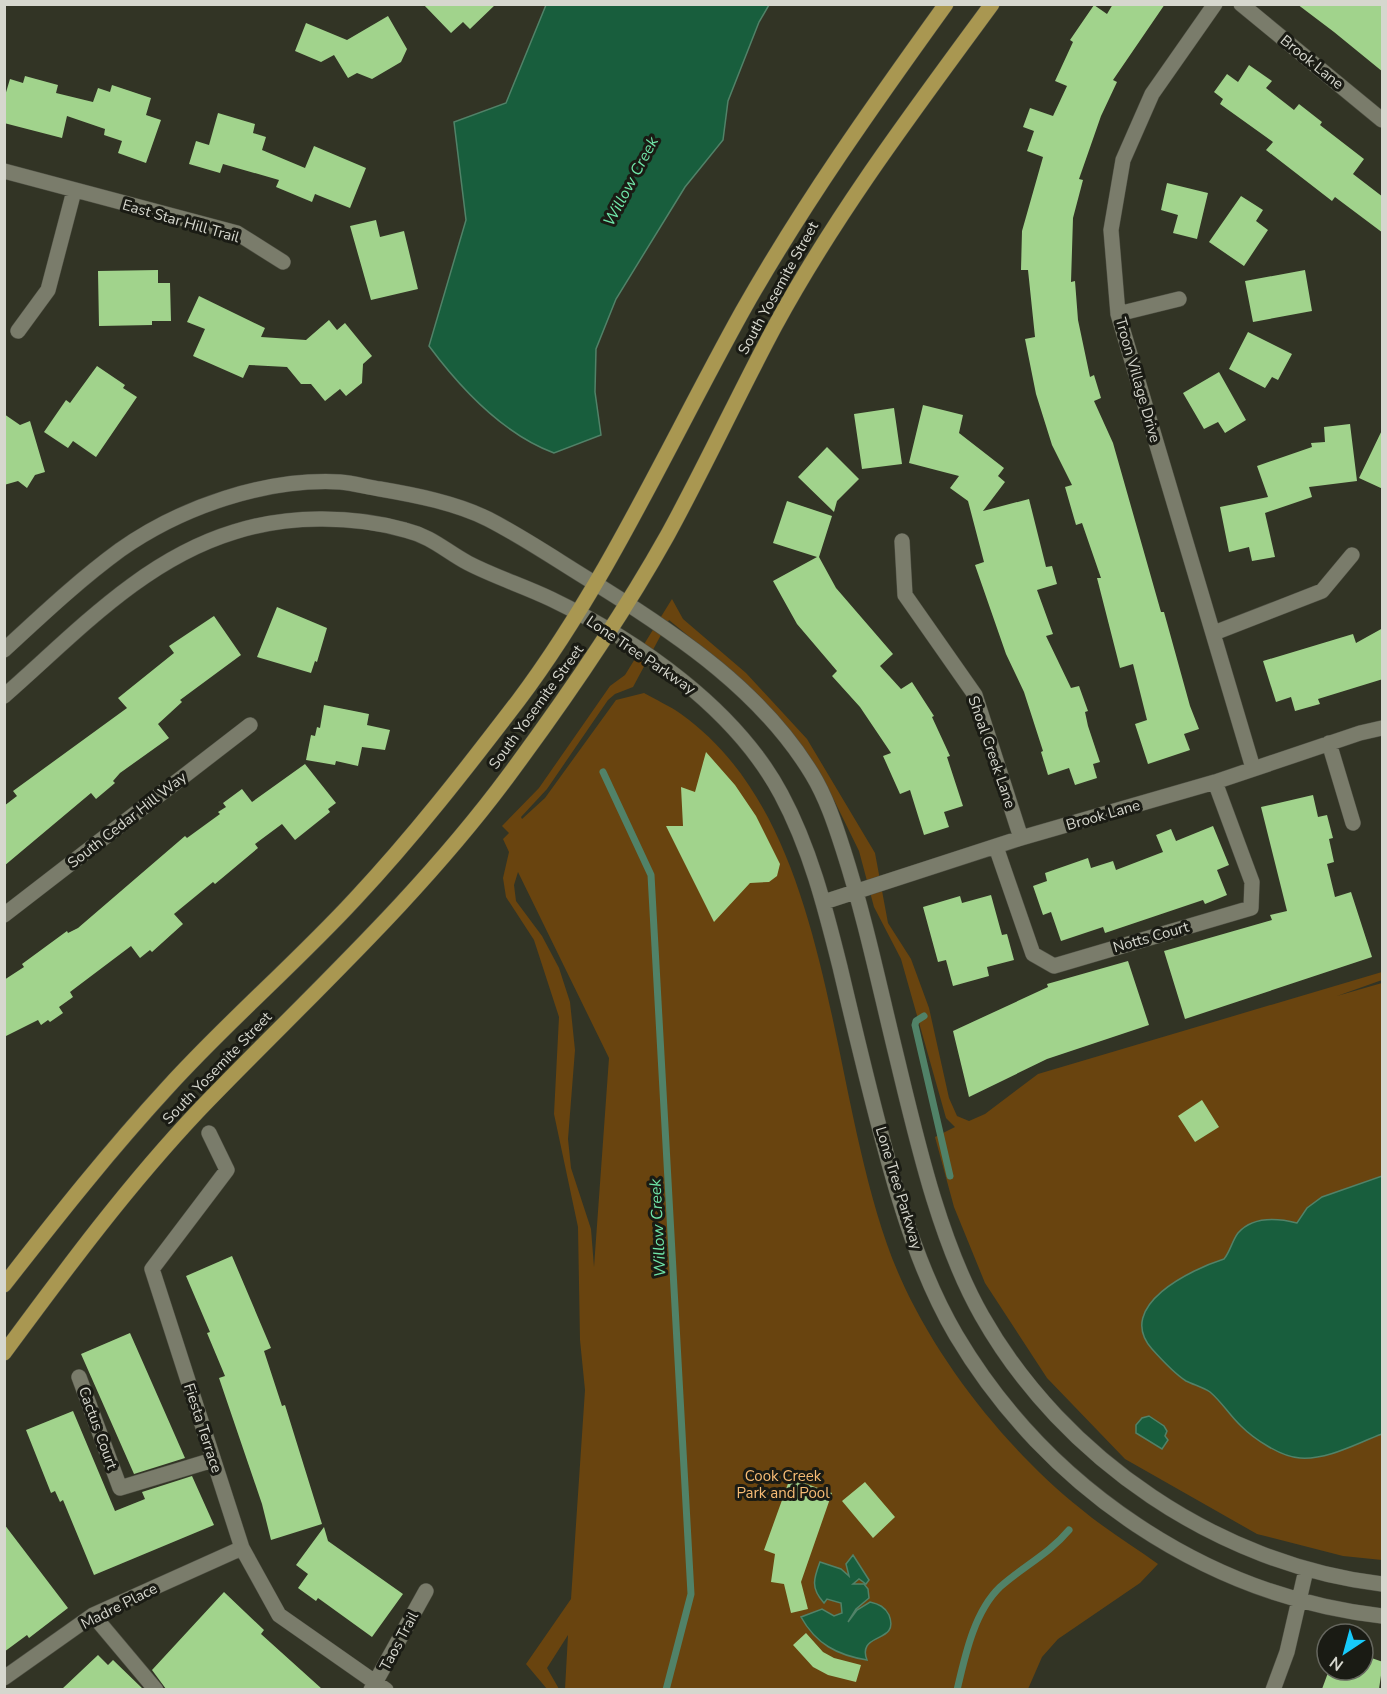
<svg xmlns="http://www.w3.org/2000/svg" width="1387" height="1694" viewBox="0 0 1387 1694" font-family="'Nunito Sans',sans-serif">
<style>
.green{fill:#69440f;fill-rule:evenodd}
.water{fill:#185e3d;stroke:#518268;stroke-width:1.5}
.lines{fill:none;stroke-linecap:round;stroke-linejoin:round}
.stream{stroke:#518268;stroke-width:7}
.building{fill:#a1d38c}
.minor-casing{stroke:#4f5044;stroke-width:16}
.major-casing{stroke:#4f5044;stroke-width:16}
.minor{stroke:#7a7c6b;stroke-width:15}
.major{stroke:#a99751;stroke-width:15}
.labels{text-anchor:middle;stroke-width:6;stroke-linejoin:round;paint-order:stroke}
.street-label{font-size:15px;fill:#d6d7ce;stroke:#1a1b14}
.park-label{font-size:15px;fill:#f7bc75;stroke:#1a1b14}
.water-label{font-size:16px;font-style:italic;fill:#70e6a9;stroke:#1a1b14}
</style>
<rect width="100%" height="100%" fill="#323425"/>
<path class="green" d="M 672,599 L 683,619 L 746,673 L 807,739 L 875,853 L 888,923 L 911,959 L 929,1008 L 949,1098 L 957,1116 L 969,1121 L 985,1114 L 1038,1074 L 1382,972 L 1382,980 L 1337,996 L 1382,983 L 1382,1560 L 1343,1556 L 1257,1534 L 1125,1459 L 1047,1378 L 985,1283 L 954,1207 L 935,1137 L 955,1127 L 946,1118 L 901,959 L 874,907 L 859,851 L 834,800 L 796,738 L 742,680 L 669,620 L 633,687 L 615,694 L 608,700 L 547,789 L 521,817 L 522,819 L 545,798 L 616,700 L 644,693 C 656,700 670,706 681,714 C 845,831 824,1117 905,1288 C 944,1370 1010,1452 1081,1509 C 1105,1529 1133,1546 1158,1564 L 1140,1583 L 1058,1639 L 1042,1657 L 1028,1689 L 565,1689 L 568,1635 L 547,1668 L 559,1689 L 547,1689 L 526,1664 L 571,1599 L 585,1390 L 580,1340 L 578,1227 L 554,1114 L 559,1017 L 534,940 L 506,897 L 503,878 L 509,852 L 503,839 L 509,833 L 502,826 L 539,788 L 610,686 L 625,675 ZM 518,872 L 609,1058 L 594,1267 L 591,1229 L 571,1168 L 568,1139 L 575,1050 L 570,1002 L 559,968 L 542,936 L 516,901 L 514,885 Z"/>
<path class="water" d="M 546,5 L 769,5 L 759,22 L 728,101 L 723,140 L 685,187 L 616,299 L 596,349 L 595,392 L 601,435 L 554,453 C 503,434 461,389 429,346 L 466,220 L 454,122 L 506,103 Z
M 1382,1176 L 1382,1434 C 1357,1443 1328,1460 1300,1458 C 1281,1457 1254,1439 1241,1426 C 1230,1416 1222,1402 1210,1392 C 1203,1387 1194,1385 1186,1381 C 1175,1374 1161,1359 1152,1349 C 1114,1306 1192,1269 1224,1259 C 1230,1252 1232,1241 1238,1233 C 1253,1216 1277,1218 1297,1223 L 1307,1208 L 1322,1197 Z
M 1149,1416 L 1164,1426 L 1167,1431 L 1165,1436 L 1168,1440 L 1162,1449 L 1136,1433 L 1136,1425 L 1142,1418 Z
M 853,1555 L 869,1580 L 866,1584 L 859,1579 L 853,1584 L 864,1584 L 868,1589 L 869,1598 L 856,1609 L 848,1622 L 857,1610 L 870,1602 C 879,1604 885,1607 889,1615 C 898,1638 873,1635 867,1646 C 864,1651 865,1655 867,1660 C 837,1655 816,1644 801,1617 L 822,1609 L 834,1616 L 842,1613 L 841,1603 L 827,1599 L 824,1603 C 810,1588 814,1578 820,1562 L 841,1569 L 849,1576 L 846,1564 Z"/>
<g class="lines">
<path class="stream" d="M 603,772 L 651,875 L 691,1594 L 666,1690
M 924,1016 L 916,1021 L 915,1025 L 950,1176
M 957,1690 C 965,1656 974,1612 1000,1587 C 1022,1567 1049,1554 1069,1530"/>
</g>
<path class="building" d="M 423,4 L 496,4 L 470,29 L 463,22 L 451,33 Z
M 1113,4 L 1165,4 L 1113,80 L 1117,82 L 1101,116 L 1079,179 L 1083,180 L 1073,218 L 1071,282 L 1075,281 L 1078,320 L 1090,377 L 1094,375 L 1101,398 L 1094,401 L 1113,443 L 1161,612 L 1164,612 L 1190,706 L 1199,729 L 1184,734 L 1190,750 L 1148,764 L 1135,724 L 1147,720 L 1133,664 L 1120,668 L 1097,578 L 1101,578 L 1082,523 L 1076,525 L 1065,487 L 1072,485 L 1052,445 L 1036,394 L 1025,339 L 1035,337 L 1028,270 L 1021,270 L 1022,231 L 1043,157 L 1027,151 L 1034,131 L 1023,127 L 1030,108 L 1053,116 L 1067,86 L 1055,81 L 1073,42 L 1070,40 L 1094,5 L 1107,14 Z
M 1297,4 L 1383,4 L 1383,72 L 1334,32 Z
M 388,16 L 407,49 L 401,62 L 372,79 L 357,73 L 348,78 L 334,55 L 321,62 L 295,51 L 306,23 L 347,40 Z
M 1249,65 L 1272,81 L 1266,88 L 1294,110 L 1299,104 L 1322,122 L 1320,125 L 1364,159 L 1353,174 L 1383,197 L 1383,233 L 1335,197 L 1332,201 L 1266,150 L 1273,142 L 1220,104 L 1223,99 L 1214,92 L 1227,74 L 1238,82 Z
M 25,76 L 58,85 L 56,93 L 93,102 L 98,88 L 110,92 L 112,85 L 151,98 L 146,115 L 161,120 L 146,163 L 118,153 L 122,141 L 104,135 L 105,129 L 67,116 L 62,138 L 4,123 L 4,99 L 10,79 L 23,83 Z
M 218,113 L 255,124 L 253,133 L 266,137 L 262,150 L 305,168 L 314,146 L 366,168 L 350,208 L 315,194 L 312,202 L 276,187 L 279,180 L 223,164 L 220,173 L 189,164 L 196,141 L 209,145 Z
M 1167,183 L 1208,193 L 1197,239 L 1173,233 L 1178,215 L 1161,210 Z
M 1241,196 L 1263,210 L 1256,221 L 1268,230 L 1244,266 L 1209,242 Z
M 376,220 L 380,237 L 404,231 L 418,289 L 371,300 L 350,226 Z
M 158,270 L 158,283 L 170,283 L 171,321 L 152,321 L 152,325 L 99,326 L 98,271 Z
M 1305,270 L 1312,311 L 1253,322 L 1245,281 Z
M 199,296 L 265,328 L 261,337 L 306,340 L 329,320 L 337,330 L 345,323 L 372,356 L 363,364 L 362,383 L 346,396 L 340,389 L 325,401 L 311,384 L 301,384 L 287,367 L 249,365 L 243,378 L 193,356 L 205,329 L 187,322 Z
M 1248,332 L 1292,354 L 1278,380 L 1272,377 L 1265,388 L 1229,369 Z
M 97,366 L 125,385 L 123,388 L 137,397 L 96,457 L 73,441 L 68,448 L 44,432 L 66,400 L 70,403 Z
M 1219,372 L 1246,420 L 1225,433 L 1218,422 L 1204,429 L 1183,393 Z
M 923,405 L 963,415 L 959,433 L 1004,468 L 998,476 L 1005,482 L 983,511 L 1029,499 L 1046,567 L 1052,566 L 1057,584 L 1037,590 L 1053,634 L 1046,636 L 1071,688 L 1079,686 L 1088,711 L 1085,712 L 1088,726 L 1100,762 L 1093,764 L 1097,778 L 1075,785 L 1069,768 L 1048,775 L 1041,752 L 1043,751 L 1024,692 L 1006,654 L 975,565 L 984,562 L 968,501 L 950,488 L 959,476 L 909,463 Z
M 894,408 L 902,464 L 862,469 L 854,414 Z
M 4,414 L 20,425 L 30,421 L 45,472 L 35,475 L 27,488 L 18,481 L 4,485 Z
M 1350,424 L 1357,481 L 1309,487 L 1312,497 L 1265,513 L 1275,557 L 1252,561 L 1249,547 L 1229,552 L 1220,507 L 1268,497 L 1257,466 L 1312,447 L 1311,443 L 1325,442 L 1324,427 Z
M 1383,428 L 1383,489 L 1359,478 Z
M 827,447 L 859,479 L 837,501 L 834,512 L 798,477 Z
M 787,501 L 832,516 L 819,557 L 836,588 L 893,654 L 880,666 L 901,689 L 912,682 L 934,716 L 932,717 L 950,756 L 947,757 L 963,806 L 944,812 L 949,827 L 924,835 L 910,790 L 900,794 L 883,756 L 891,753 L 860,707 L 832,676 L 837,671 L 797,624 L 773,581 L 817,557 L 773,543 Z
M 277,607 L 327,628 L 317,662 L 315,661 L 311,673 L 257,657 Z
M 214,616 L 241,655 L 180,700 L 182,702 L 158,724 L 169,738 L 120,773 L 113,781 L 115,783 L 96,799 L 91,793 L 4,866 L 4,806 L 17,796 L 13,791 L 127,708 L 118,698 L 174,653 L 169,646 Z
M 1383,628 L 1383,679 L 1318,699 L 1320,704 L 1295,711 L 1291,697 L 1276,702 L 1263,661 L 1353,634 L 1356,643 Z
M 324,705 L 369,714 L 367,725 L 390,730 L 385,750 L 362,747 L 358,766 L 336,761 L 335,765 L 306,760 L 311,735 L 315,736 L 317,727 L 320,728 Z
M 706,752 L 735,785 L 756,816 L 780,864 L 777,876 L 769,882 L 750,883 L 714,922 L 666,826 L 683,826 L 681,787 L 695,792 Z
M 305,764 L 336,803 L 328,809 L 330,812 L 295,840 L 282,824 L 255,844 L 258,848 L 215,884 L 213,882 L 174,914 L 183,924 L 152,952 L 150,950 L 140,958 L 131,946 L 70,992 L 73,997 L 59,1007 L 63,1013 L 50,1022 L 48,1020 L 41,1025 L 38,1020 L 4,1037 L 4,980 L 24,967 L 22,964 L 67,931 L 68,933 L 78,928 L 185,836 L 187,838 L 220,814 L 218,812 L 226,807 L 223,803 L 242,789 L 252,802 Z
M 1313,795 L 1318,817 L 1327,815 L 1333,838 L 1329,839 L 1334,862 L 1327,864 L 1335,897 L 1351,892 L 1372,957 L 1185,1019 L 1164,951 L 1272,920 L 1270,915 L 1287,911 L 1261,807 Z
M 1213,826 L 1229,865 L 1217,870 L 1227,895 L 1205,904 L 1203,900 L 1105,933 L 1103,927 L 1061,941 L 1051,912 L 1043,915 L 1033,886 L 1047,881 L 1045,873 L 1088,858 L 1091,868 L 1113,861 L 1116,870 L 1163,852 L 1156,835 L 1171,829 L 1176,841 Z
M 991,895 L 1002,935 L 1007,934 L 1014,960 L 987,967 L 989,976 L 953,986 L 946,960 L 938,962 L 923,907 L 960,896 L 962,903 Z
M 1128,961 L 1149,1025 L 1047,1059 L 969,1097 L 953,1031 L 1048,987 L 1047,984 Z
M 1202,1100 L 1219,1127 L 1195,1142 L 1178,1116 Z
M 232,1256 L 271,1348 L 264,1351 L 282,1406 L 285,1405 L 322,1524 L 271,1540 L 262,1504 L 219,1378 L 225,1376 L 207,1333 L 210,1332 L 186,1276 Z
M 130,1333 L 185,1458 L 134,1474 L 81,1354 Z
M 73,1411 L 115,1511 L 145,1499 L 142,1492 L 192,1476 L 214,1525 L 94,1575 L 63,1500 L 60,1502 L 55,1491 L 51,1493 L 26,1430 Z
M 790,1478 L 832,1493 L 801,1582 L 808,1609 L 791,1613 L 784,1584 L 771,1582 L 775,1554 L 764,1550 Z
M 865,1482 L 895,1517 L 873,1538 L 842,1501 Z
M 4,1524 L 68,1608 L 29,1638 L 27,1635 L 4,1652 Z
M 324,1527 L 328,1541 L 403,1594 L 372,1637 L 318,1598 L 316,1601 L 298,1588 L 308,1574 L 296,1565 Z
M 224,1592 L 264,1630 L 261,1634 L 322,1689 L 166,1689 L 152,1670 Z
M 806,1633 L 823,1652 L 834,1658 L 861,1665 L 856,1682 L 828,1675 L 813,1667 L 793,1645 Z
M 98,1655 L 108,1665 L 113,1660 L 143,1689 L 62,1689 Z
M 1363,1655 L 1383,1662 L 1379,1689 L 1322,1689 L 1329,1670 L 1363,1670 Z"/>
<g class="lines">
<defs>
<path id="minor" d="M 1215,4 L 1152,94 L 1123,160 L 1111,230 L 1118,314 L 1253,768
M 1241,4 L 1382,120
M 4,171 L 237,233 L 283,262
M 1118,314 L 1179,299
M 18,331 L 48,290 L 74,191
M 902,541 L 905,595 L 975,695 L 1021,838
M 1214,633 L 1322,591 L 1352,555
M 4,650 C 42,615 79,580 120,550 C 181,507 265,478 340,482 C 353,483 367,487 380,489 C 415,495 456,503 488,519 C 527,539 564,565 601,587 C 681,637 762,692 812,774 C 826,797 835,824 843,849 C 864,914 878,980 894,1046 C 915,1132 938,1239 982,1316 C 1063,1459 1220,1565 1382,1584
M 4,696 C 75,634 142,560 234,532 C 287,515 352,515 405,530 C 433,537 444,550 468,563 C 495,577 524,586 551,599 C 638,641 735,708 781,794 C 810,848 825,907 840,967 C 854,1026 868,1086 884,1145 C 901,1209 922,1277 956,1335 C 1046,1487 1206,1596 1382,1616
M 1329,743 L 1353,823
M 996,847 L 1033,954 L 1054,966 L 1251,908 L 1252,882 L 1215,782
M 824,902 L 1021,838 L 1215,782 L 1360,733 L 1382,728
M 4,915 L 250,725
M 209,1133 L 227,1170 L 152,1269 L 242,1548 L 279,1615 L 386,1690
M 79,1377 L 120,1488 L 213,1460
M 93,1615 L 156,1690
M 4,1678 L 93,1615 L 242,1548
M 371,1690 L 426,1591
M 1273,1690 L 1287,1652 L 1306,1570"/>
<path id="major" d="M 4,1285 C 57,1217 110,1150 168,1087 C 227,1022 295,964 355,899 C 413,837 466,769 518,701 C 608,581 669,443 742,312 C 803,204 874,104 946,4
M 4,1353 C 66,1269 128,1185 200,1109 C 305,1000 418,898 509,775 C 566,698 620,620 667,536 C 705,467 738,395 775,326 C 837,212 915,109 992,4"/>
</defs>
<use href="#minor" class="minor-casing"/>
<use href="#major" class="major-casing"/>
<use href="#minor" class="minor"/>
<use href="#major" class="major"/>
</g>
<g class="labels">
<g class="street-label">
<text transform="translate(1312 62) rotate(39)" y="5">Brook Lane</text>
<text transform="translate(181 221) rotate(16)" y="5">East Star Hill Trail</text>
<text transform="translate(778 288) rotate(-61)" y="5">South Yosemite Street</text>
<text transform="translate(1138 380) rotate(74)" y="5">Troon Village Drive</text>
<text transform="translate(641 655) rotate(34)" y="5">Lone Tree Parkway</text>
<text transform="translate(536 707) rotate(-54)" y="5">South Yosemite Street</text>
<text transform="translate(992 752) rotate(71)" y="5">Shoal Creek Lane</text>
<text transform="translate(1103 815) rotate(-16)" y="5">Brook Lane</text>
<text transform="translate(127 820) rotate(-38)" y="5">South Cedar Hill Way</text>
<text transform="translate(1151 937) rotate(-16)" y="5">Notts Court</text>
<text transform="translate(217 1068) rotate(-46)" y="5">South Yosemite Street</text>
<text transform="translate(899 1188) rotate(73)" y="5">Lone Tree Parkway</text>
<text transform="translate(98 1428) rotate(70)" y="5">Cactus Court</text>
<text transform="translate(203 1428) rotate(72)" y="5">Fiesta Terrace</text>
<text transform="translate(119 1606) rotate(-27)" y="5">Madre Place</text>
<text transform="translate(399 1641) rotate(-62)" y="5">Taos Trail</text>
</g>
<g class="park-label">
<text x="783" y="1481">Cook Creek<tspan x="783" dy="17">Park and Pool</tspan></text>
</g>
<g class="water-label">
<text transform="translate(630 181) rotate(-62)" y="6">Willow Creek</text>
<text transform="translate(657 1228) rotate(-93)" y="6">Willow Creek</text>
</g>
</g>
<rect width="1387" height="1694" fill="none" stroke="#d6d7ce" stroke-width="12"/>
<g transform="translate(1345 1652) rotate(216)"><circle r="28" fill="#1a1b14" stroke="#65665e" stroke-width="1.5"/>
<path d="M0-4.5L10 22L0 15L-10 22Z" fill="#17cafb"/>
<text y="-9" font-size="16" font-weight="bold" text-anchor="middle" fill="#d6d7ce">N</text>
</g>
</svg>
